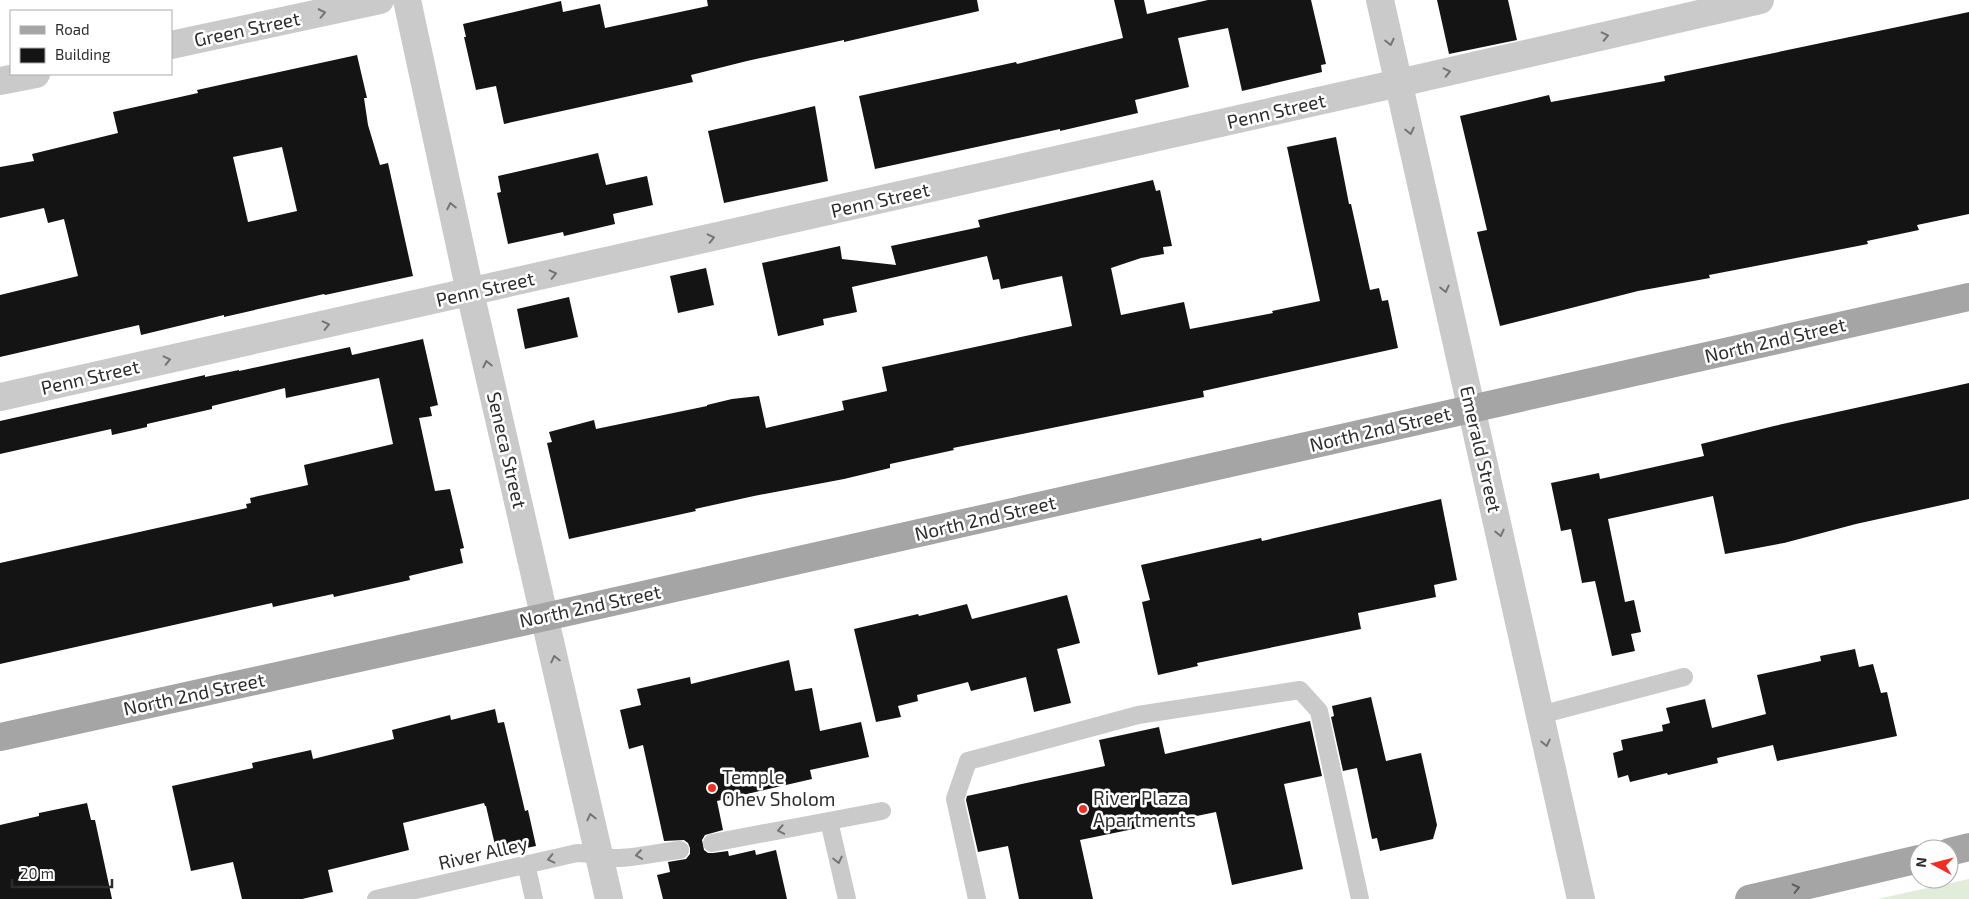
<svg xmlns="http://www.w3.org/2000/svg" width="1969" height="899" viewBox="0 0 1969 899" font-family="'Exo 2',sans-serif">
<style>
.green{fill:#e1ecd9}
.building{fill:#141414;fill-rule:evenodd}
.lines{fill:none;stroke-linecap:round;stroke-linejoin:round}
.service{stroke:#cacaca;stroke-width:18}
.minor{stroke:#cacaca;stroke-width:28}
.primary{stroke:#a5a5a5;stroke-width:28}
.oneway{stroke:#747474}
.oneway2{stroke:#5d5d5d}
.poi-dot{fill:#f22d21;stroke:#fff;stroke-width:2}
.labels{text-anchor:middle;stroke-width:5;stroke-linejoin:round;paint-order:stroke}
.street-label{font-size:19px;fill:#2d2d2d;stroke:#fff}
.poi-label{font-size:19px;fill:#2d2d2d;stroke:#fff;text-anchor:start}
</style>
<rect width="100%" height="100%" fill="#fff"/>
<path class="green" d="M 1969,879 L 1969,899 L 1877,899 Z"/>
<path class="building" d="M 707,0 L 977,0 L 979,11 L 844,42 L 844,40 L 747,61 L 691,75 L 693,82 L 504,124 L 496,86 L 476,90 L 464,37 L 466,37 L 463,24 L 561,1 L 563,12 L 600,4 L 605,28 L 708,6 Z
M 1114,0 L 1144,0 L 1147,14 L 1208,0 L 1311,0 L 1326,64 L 1321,65 L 1322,72 L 1242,91 L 1228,28 L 1178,38 L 1189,87 L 1135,100 L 1138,113 L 1060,131 L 1060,129 L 875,169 L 859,96 L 1016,62 L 1017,64 L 1123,38 Z
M 1437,0 L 1508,0 L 1517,40 L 1449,54 Z
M 1969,12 L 1969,214 L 1917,225 L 1919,230 L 1867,241 L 1868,244 L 1709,275 L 1710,278 L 1638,291 L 1500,326 L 1477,232 L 1487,230 L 1460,116 L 1549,95 L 1551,102 L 1665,81 L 1664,76 Z
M 357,55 L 367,98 L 364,98 L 368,125 L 380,165 L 388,163 L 413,276 L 325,295 L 324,294 L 224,317 L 224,315 L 141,335 L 139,325 L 0,357 L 0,295 L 78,276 L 64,219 L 48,223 L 44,208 L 0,218 L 0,167 L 34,161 L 32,154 L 118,133 L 113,112 L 198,93 L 197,90 ZM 282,147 L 297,211 L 248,222 L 233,157 Z
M 815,106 L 828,181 L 724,203 L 708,131 Z
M 1336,137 L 1349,204 L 1351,204 L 1370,290 L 1379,288 L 1382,301 L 1388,300 L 1398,348 L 1203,391 L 1204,397 L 953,448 L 954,450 L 890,464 L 890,468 L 844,479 L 754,496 L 695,509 L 696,511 L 569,539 L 547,443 L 552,442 L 549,432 L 594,420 L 596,429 L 707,406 L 707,405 L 732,399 L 759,396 L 766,428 L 844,410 L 842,401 L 887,391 L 882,367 L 1072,326 L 1062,276 L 1001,289 L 999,279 L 993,280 L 987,256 L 852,287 L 857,312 L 823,319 L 824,325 L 778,336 L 762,263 L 840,246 L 842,259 L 896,265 L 891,246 L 980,227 L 978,220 L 1153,180 L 1156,191 L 1160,190 L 1172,246 L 1163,247 L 1164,254 L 1141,258 L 1111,268 L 1121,315 L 1184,302 L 1190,329 L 1273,313 L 1272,311 L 1320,301 L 1287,147 Z
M 598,153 L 606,185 L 647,176 L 653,205 L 613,214 L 615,224 L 564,236 L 563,232 L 508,244 L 497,193 L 501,192 L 498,176 Z
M 706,268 L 714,305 L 678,313 L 670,276 Z
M 569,297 L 578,337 L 525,349 L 517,309 Z
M 423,339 L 438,405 L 430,407 L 432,416 L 419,418 L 435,491 L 450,489 L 464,548 L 460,549 L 463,563 L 409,576 L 410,580 L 334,597 L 333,594 L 273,607 L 272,603 L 0,664 L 0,563 L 247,508 L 246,504 L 251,503 L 250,498 L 308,485 L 304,465 L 393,444 L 379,378 L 286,398 L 285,388 L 212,406 L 212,409 L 147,424 L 147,427 L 112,435 L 111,429 L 0,454 L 0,421 L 205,375 L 205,377 L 239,370 L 239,371 L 350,347 L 352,355 Z
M 1969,383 L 1969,499 L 1856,524 L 1784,543 L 1725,554 L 1713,496 L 1608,519 L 1625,602 L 1634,600 L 1641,632 L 1631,634 L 1635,651 L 1612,656 L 1595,581 L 1582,583 L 1571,529 L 1561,531 L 1551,483 L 1599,473 L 1600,479 L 1704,456 L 1701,444 L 1774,426 Z
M 1441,499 L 1457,580 L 1434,585 L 1436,597 L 1358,613 L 1361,629 L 1197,663 L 1198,666 L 1158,675 L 1142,602 L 1150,600 L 1141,565 L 1261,538 L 1262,541 Z
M 1067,595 L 1080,643 L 1057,649 L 1071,703 L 1034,712 L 1026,677 L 971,691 L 968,682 L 917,695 L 918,701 L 898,706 L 901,717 L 876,722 L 854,629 L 918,614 L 919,616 L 967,604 L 972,619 Z
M 1855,649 L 1859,667 L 1873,664 L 1881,693 L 1887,692 L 1897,736 L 1777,761 L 1773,745 L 1717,758 L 1718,763 L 1668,775 L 1667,773 L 1630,782 L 1628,775 L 1618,778 L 1613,753 L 1623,750 L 1621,740 L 1663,731 L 1662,725 L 1670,723 L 1666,708 L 1705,699 L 1712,728 L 1766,714 L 1757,675 L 1821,661 L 1820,656 Z
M 789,660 L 795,691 L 812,688 L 820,731 L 861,722 L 869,757 L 810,770 L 812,779 L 717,801 L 723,830 L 705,835 L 702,840 L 704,850 L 708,853 L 713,853 L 728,851 L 729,856 L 755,850 L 756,855 L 776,850 L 787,899 L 663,899 L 657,875 L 670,872 L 668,862 L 686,859 L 690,854 L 690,848 L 688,843 L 684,840 L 664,841 L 643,745 L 629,749 L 620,710 L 641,705 L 637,689 L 690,677 L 691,684 Z
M 1371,697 L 1386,761 L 1421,753 L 1437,825 L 1433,839 L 1380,851 L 1377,838 L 1372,839 L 1357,768 L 1343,771 L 1331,717 L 1334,716 L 1332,706 Z
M 495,709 L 498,723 L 504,722 L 525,811 L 528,810 L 536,846 L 497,854 L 486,806 L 485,806 L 484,803 L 403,823 L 409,850 L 328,870 L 333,892 L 302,899 L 242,899 L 233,862 L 191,871 L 172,786 L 253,768 L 252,763 L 311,750 L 313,759 L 394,739 L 392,730 L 450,715 L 451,720 Z
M 1310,721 L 1322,776 L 1284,784 L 1303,869 L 1232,885 L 1216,812 L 1080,840 L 1093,899 L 1019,899 L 1008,846 L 978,852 L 966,800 L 967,796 L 1105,766 L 1099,740 L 1159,727 L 1165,754 Z
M 87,803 L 91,820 L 95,820 L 112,899 L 0,899 L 0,825 L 39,816 L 39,813 Z"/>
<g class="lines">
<path class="service" d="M 1540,715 L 1684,677
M 829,821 L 847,899
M 712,843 L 882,811
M 526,864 L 534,899
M 376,899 L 577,853 C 592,853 606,859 620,858 C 640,857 660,852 680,850
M 977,899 L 955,799 L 968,761 L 1138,715 L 1300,690 L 1319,711 L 1360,899"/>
<path class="minor" d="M 407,0 L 470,292 L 609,899
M 1380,0 L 1581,899
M 171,45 L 380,0
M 0,81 L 36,74
M 0,397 L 1399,83 L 1760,0"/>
<path class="primary" d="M 0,737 L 572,611 L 1969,297
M 1949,852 L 1969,847
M 1749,899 L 1919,859"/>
</g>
<defs><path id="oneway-chevron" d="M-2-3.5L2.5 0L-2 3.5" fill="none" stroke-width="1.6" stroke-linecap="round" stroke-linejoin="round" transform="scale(1.25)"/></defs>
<g class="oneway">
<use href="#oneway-chevron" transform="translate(322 13) rotate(-12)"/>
<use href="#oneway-chevron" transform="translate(1605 36) rotate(-13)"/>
<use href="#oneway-chevron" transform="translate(1390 42) rotate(77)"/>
<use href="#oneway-chevron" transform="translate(1447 72) rotate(-13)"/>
<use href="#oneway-chevron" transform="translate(1410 131) rotate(77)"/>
<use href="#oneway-chevron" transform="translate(451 206) rotate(-102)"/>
<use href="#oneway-chevron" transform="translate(711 238) rotate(-13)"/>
<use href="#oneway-chevron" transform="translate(553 274) rotate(-13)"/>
<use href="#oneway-chevron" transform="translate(1445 289) rotate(77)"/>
<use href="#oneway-chevron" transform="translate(326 325) rotate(-13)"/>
<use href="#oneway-chevron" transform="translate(167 360) rotate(-13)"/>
<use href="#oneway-chevron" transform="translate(487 364) rotate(-103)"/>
<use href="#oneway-chevron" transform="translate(1500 533) rotate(77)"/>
<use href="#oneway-chevron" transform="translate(555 659) rotate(-103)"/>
<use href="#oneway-chevron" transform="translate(1546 743) rotate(77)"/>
<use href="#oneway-chevron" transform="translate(591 817) rotate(-103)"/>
<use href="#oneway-chevron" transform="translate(781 830) rotate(169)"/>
<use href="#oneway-chevron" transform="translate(639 855) rotate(172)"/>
<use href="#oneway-chevron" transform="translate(551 859) rotate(167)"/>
<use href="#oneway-chevron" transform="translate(838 860) rotate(77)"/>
</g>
<use class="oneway2" href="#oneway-chevron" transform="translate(1796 888) rotate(-13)"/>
<g class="poi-dot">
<circle cx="712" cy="788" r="5"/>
<circle cx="1083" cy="809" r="5"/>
</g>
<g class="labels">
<g class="street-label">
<text transform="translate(247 29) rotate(-12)" y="7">Green Street</text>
<text transform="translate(1276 111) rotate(-13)" y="7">Penn Street</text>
<text transform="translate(880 200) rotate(-13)" y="7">Penn Street</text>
<text transform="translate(485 289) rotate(-13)" y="7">Penn Street</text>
<text transform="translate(1775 340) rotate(-13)" y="7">North 2nd Street</text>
<text transform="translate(90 377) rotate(-13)" y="7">Penn Street</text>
<text transform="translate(1380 429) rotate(-13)" y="7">North 2nd Street</text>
<text transform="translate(1481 449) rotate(77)" y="7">Emerald Street</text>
<text transform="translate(507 450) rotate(77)" y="7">Seneca Street</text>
<text transform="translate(985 518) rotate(-13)" y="7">North 2nd Street</text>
<text transform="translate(590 606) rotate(-12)" y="7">North 2nd Street</text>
<text transform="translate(194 694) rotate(-12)" y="7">North 2nd Street</text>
<text transform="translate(483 853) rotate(-13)" y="7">River Alley</text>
</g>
<g class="poi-label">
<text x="722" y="784">Temple<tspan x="722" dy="22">Ohev Sholom</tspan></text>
<text x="1093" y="805">River Plaza<tspan x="1093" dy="22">Apartments</tspan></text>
</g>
</g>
<rect x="10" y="10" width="162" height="65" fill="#ffffff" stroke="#ababab"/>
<rect x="20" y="26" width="25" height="8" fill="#a5a5a5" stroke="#ababab"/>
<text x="55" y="35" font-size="15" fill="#2d2d2d">Road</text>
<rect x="20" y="48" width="25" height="15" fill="#141414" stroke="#ababab"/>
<text x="55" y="60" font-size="15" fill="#2d2d2d">Building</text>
<g transform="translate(1934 864) rotate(277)"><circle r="24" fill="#ffffff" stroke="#ababab"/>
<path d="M0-4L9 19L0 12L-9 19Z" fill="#f22d21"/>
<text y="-8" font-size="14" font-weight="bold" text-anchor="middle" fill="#2d2d2d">N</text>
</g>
<path d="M12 879v8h100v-8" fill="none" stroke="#2d2d2d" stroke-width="2.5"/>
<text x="20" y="879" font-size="15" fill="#2d2d2d" stroke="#ffffff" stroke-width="4" paint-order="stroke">20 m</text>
</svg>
